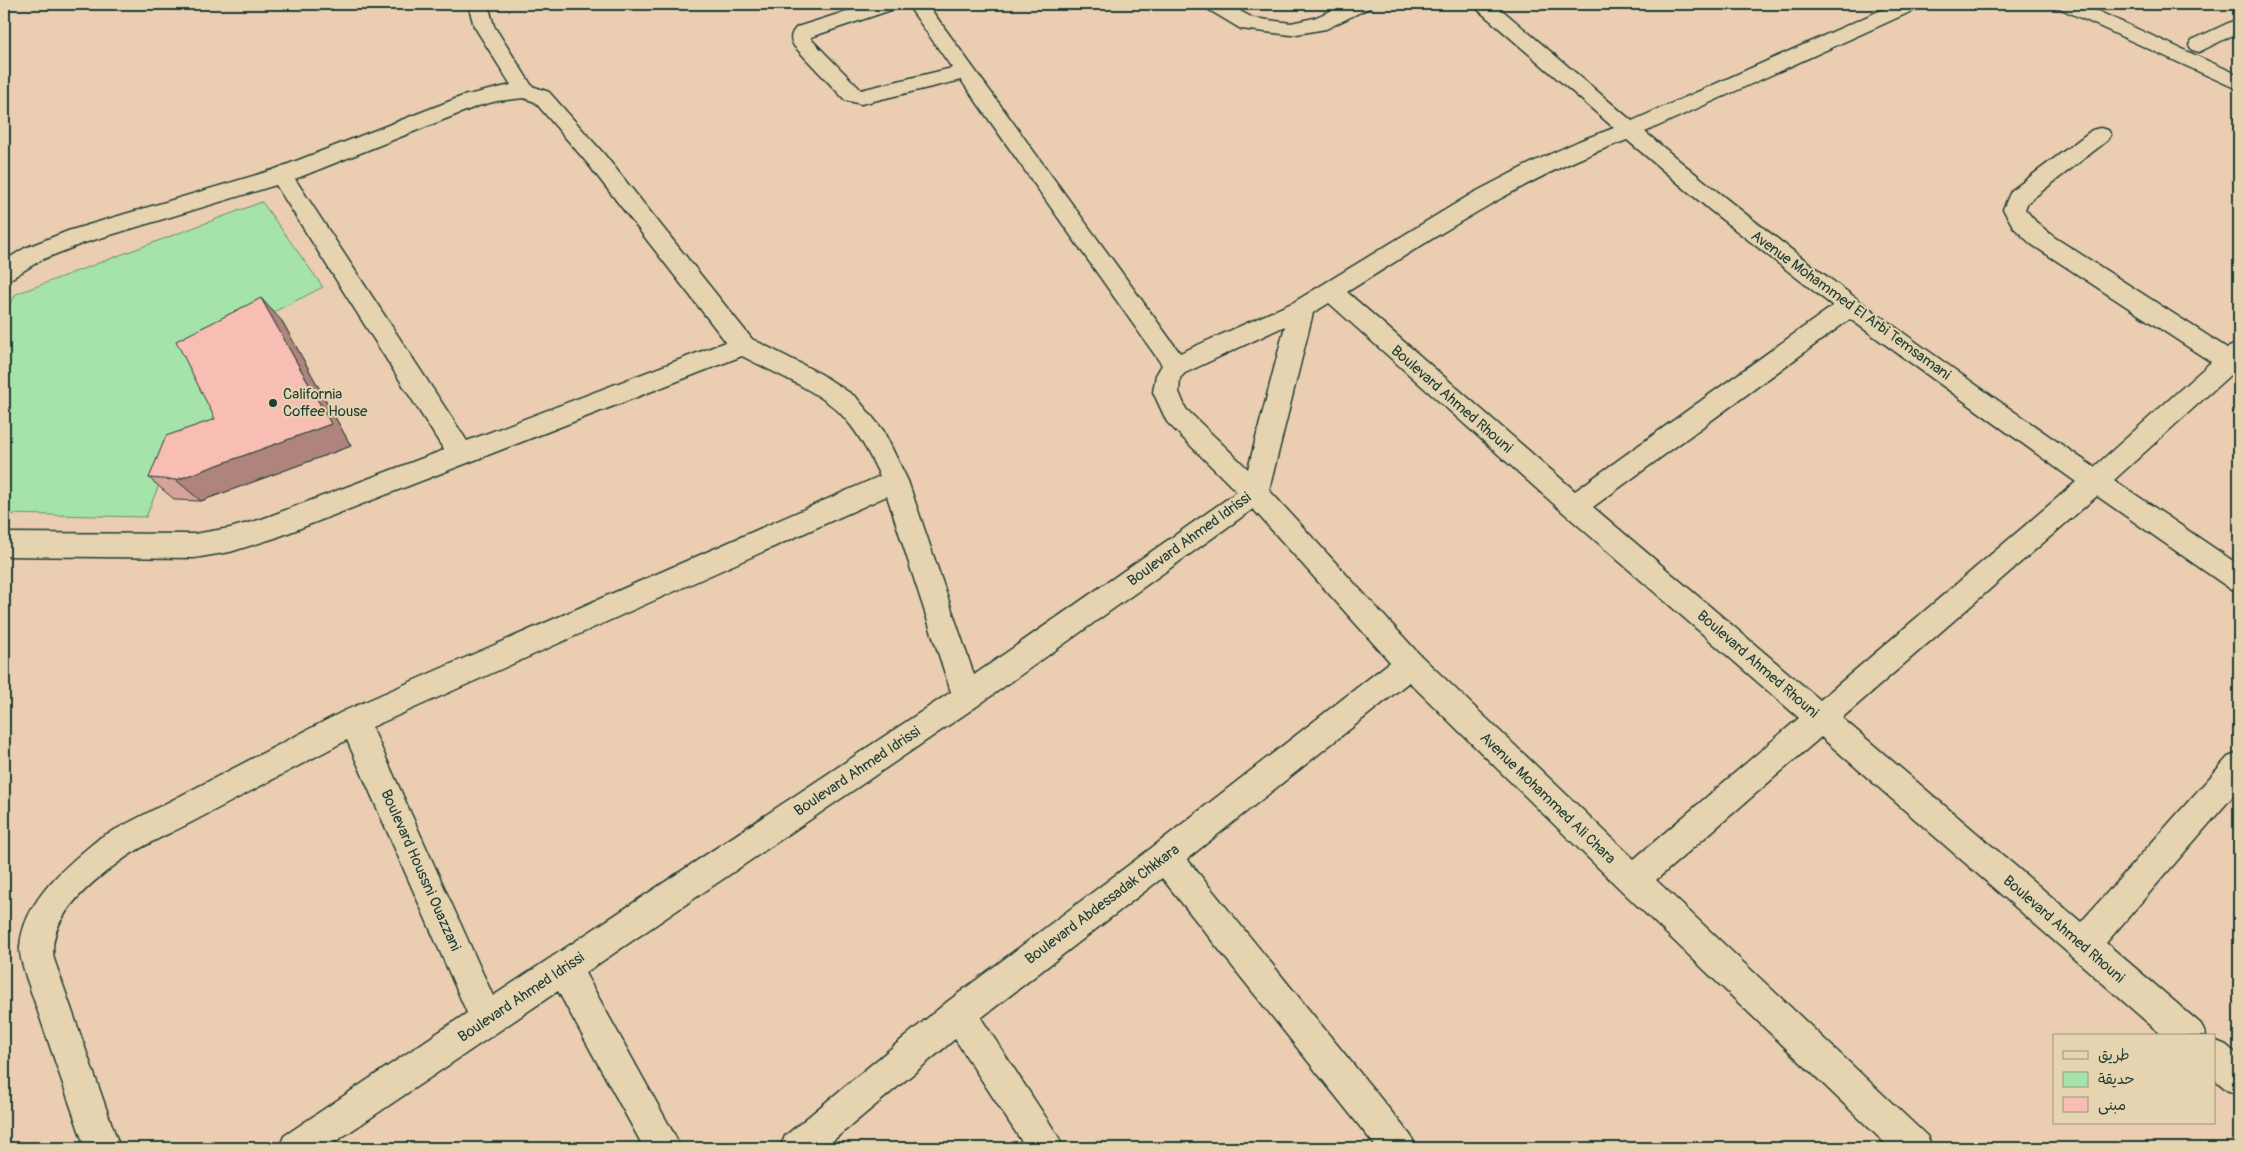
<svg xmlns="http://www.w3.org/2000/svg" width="2243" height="1152" viewBox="0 0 2243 1152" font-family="Pangolin,'Playpen Sans Arabic',sans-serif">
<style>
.green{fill:#a6e3aa;stroke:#62906f}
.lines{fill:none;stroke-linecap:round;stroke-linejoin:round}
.minor-casing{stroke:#1f3d34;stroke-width:3}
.secondary-casing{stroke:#1f3d34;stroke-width:3}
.minor{fill:#e6d4b1;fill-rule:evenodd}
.secondary{fill:#e6d4b1;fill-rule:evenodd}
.wall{fill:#d5a39a;stroke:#1f3d34}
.shaded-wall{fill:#ae847d;stroke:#1f3d34}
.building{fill:#f8bdb3;stroke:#1f3d34}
.poi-dot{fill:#1f3d34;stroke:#e6d4b1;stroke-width:2}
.labels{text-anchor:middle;stroke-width:4;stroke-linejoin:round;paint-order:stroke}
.street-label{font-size:15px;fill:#1f3d34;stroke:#e6d4b1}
.poi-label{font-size:15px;fill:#1f3d34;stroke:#e6d4b1;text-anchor:start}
</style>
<rect width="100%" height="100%" fill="#ebcdb2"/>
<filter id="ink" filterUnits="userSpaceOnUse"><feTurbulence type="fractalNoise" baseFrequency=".02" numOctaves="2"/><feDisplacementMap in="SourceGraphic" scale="10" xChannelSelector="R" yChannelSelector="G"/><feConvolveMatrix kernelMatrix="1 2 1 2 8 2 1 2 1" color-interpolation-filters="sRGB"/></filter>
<g filter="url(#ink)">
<path class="green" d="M 262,202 L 323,287 L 192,353 L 223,427 L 173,450 L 146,517 L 4,514 L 4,314 L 16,294 Z"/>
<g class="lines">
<defs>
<path id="minor" d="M 468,4 L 488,4 L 494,26 L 532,86 L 549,92 L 604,154 L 752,339 L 821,374 L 856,397 L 883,430 L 908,481 L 974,675 L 1237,492 L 1167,422 L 1153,392 L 1156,375 L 1162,365 L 961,80 L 861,104 L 845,100 L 794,46 C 789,38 791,33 797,27 L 870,4 L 900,4 L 897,8 L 811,37 L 811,39 L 861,90 L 952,68 L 907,4 L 927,4 L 1180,353 L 1294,302 L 1473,193 L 1535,161 L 1579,141 L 1614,128 L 1476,8 L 1473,4 L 1495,4 L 1632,121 L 1895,4 L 1922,4 L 1919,8 L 1645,132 C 1788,253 1940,361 2094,467 L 2211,362 L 2031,244 L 2014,228 L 2003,209 L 2011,191 L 2092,130 L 2100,128 L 2108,130 L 2111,135 L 2108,140 L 2028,202 L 2025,209 L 2036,222 L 2054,237 L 2227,348 L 2239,343 L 2239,378 L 2230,375 L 2114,480 L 2239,565 L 2239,592 L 2229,588 L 2097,496 L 1842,718 L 2081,922 L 2228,757 L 2239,753 L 2239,789 L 2106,943 L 2201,1024 L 2206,1036 L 2163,1036 L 1821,737 L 1656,880 L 1927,1136 L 1933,1148 L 1890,1148 L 1622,891 L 1409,682 L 1187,859 L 1411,1136 L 1416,1148 L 1377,1148 L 1162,878 L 981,1018 L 1058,1136 L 1063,1148 L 1026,1148 L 955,1039 L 824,1148 L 780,1148 L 785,1136 L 947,1002 L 1154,846 L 1390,662 L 1253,509 L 977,706 L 585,973 L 675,1136 L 680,1148 L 644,1148 L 558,991 L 326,1148 L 279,1148 L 284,1136 L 467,1013 L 347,740 C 296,767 244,795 192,822 C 169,834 142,845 122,860 C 92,881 46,918 54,959 L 120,1148 L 85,1148 L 26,977 C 24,968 19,957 20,947 C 23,900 68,864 101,837 L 344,711 L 880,476 C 869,453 857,430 839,412 C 817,390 770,371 742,356 L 275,538 L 230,552 L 194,558 L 4,556 L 4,533 L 194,534 L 230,528 L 262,519 L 444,450 L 276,185 L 84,243 L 41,260 L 12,278 L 4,281 L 4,261 L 25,248 L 68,231 L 273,170 L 463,96 L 511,85 L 474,26 ZM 524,98 L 535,102 L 588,164 L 726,342 L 467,441 L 295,179 L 478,106 L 497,101 ZM 1627,140 L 1710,210 L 1833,306 L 1575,491 L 1347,292 C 1437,236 1526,176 1627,140 ZM 1329,303 L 1565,514 L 1799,718 L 1634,859 L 1420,655 L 1269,490 L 1313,313 ZM 1850,319 L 2076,482 L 1820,700 L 1593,507 ZM 1285,326 L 1248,469 L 1186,409 L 1179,392 L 1180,378 L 1185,373 ZM 887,496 L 951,692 L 493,996 L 372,727 Z
M 1203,4 L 1227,4 L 1253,18 L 1291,23 L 1314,18 L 1346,4 L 1372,4 L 1369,8 L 1326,29 L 1291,35 L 1241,29 L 1206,8 Z
M 2239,18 L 2239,32 L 2199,52 L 2192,50 L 2189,45 L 2192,40 Z
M 2214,1040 L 2226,1045 L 2239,1056 L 2239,1095 L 2227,1090 L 2214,1079 Z"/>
<path id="secondary" d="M 2056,4 L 2082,4 L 2239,75 L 2239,90 L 2059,8 Z"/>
</defs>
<use href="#minor" class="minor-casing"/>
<use href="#secondary" class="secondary-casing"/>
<use href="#minor" class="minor"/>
<use href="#secondary" class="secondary"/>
</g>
<path class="wall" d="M 282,321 L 351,446 L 201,501 L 175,500 L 149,478 L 215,419 Z"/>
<path class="shaded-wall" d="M 261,298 L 282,321 L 351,446 L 201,501 L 176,480 L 331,424 Z"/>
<path class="building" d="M 261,298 L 331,424 L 176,480 L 149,478 L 166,436 L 215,419 L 176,341 Z"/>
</g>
<circle class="poi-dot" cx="273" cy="403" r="5"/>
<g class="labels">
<g class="street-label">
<text transform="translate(1851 305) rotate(36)" y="5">Avenue Mohammed El Arbi Temsamani</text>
<text transform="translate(1452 399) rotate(41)" y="5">Boulevard Ahmed Rhouni</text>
<text transform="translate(1189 539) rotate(-36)" y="5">Boulevard Ahmed Idrissi</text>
<text transform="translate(1758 664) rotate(41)" y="5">Boulevard Ahmed Rhouni</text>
<text transform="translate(857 771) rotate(-34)" y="5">Boulevard Ahmed Idrissi</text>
<text transform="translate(1548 798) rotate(44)" y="5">Avenue Mohammed Ali Chara</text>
<text transform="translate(421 870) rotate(66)" y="5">Boulevard Houssni Ouazzani</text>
<text transform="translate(1102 904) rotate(-37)" y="5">Boulevard Abdessadak Chkkara</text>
<text transform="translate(2064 929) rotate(41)" y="5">Boulevard Ahmed Rhouni</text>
<text transform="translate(521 997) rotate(-34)" y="5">Boulevard Ahmed Idrissi</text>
</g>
<g class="poi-label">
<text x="283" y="399">California<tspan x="283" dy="17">Coffee House</tspan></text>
</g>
</g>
<rect width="2243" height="1152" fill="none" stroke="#e6d4b1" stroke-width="20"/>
<rect x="10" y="10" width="2223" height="1132" fill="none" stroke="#1f3d34" stroke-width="2" filter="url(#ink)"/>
<rect x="2053" y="1034" width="162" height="90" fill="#e6d4b1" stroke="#96987f"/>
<rect x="2063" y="1051" width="25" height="8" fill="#e6d4b1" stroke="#96987f"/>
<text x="2098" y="1060" font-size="15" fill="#1f3d34">طريق</text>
<rect x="2063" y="1072" width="25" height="15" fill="#a6e3aa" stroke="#96987f"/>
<text x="2098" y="1084" font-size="15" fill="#1f3d34">حديقة</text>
<rect x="2063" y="1097" width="25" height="15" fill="#f8bdb3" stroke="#96987f"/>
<text x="2098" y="1110" font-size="15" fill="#1f3d34">مبنى</text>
</svg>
